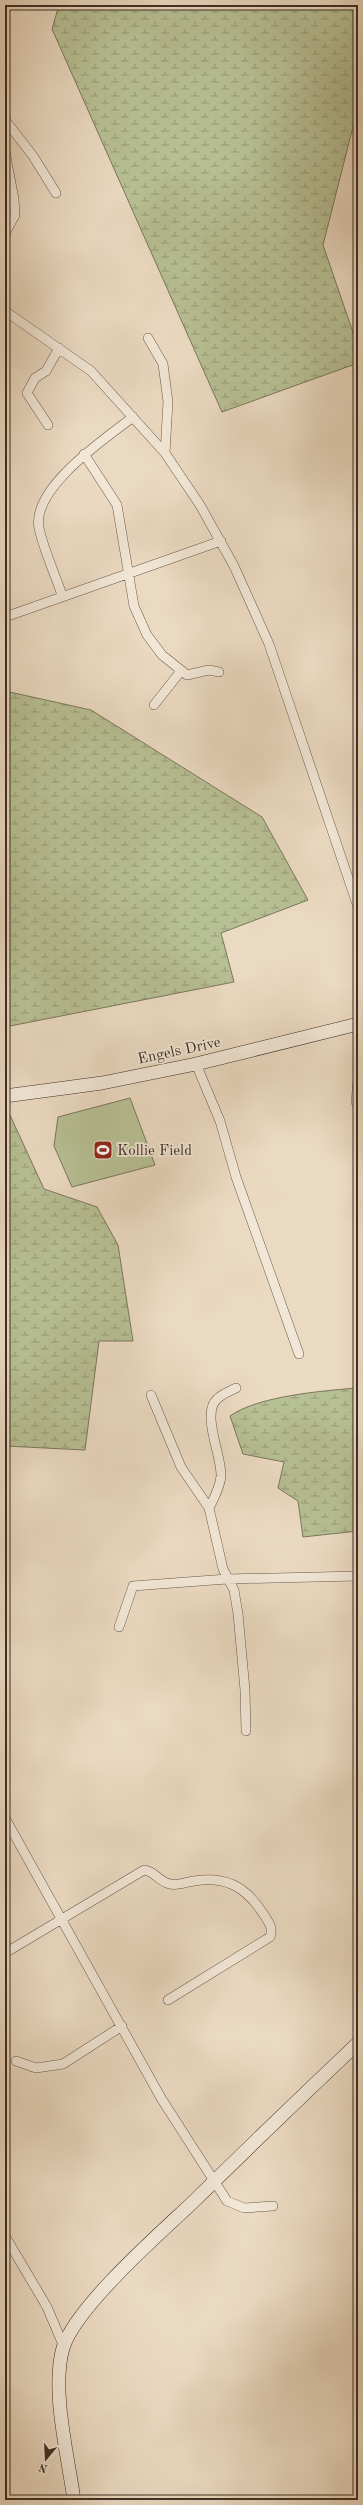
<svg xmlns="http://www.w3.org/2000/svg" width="363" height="2505" viewBox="0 0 363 2505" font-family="'Old Standard TT',serif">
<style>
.wetland{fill:url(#wetland-marsh);stroke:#7a775c}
.garden{fill:#b7c094;stroke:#7a775c}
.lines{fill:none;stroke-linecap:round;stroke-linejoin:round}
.street-casing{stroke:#68594b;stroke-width:10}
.secondary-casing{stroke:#3d2e23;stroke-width:14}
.street{stroke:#f2e7d7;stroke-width:9}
.secondary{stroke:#f2e7d7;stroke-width:13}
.labels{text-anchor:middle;stroke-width:3.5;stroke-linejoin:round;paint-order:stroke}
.street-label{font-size:15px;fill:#3d2e23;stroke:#f2e7d7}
.poi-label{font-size:15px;fill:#3d2e23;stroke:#f2e7d7;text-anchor:start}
</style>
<defs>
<pattern id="wetland-marsh" width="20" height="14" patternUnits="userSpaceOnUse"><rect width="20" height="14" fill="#b7c094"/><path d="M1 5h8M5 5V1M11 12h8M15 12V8" fill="none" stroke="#969c78"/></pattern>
</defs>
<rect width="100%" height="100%" fill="#ebdac2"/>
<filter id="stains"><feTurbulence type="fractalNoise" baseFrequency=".005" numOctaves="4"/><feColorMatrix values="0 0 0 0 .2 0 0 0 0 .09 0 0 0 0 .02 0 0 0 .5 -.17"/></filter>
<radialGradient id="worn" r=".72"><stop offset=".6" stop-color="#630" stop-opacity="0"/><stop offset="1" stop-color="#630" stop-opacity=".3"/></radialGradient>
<path class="wetland" d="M 59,5 L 358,5 L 358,107 L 323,245 L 358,347 L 358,363 L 222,412 L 52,29 Z
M 5,691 L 91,710 L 262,817 L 308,900 L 221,933 L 234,982 L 5,1027 Z
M 5,1113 L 9,1113 L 44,1189 L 97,1207 L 118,1245 L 133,1341 L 99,1341 L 85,1450 L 5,1446 Z
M 356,1388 L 358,1531 L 303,1537 L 298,1501 L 278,1488 L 284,1462 L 243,1454 L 230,1416 C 258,1396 322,1391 356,1388 Z"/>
<path class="garden" d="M 130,1098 L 155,1165 L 72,1187 L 54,1146 L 58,1117 Z"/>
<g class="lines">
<defs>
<path id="street" d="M 5,120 L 33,156 L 56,193
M 5,152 L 14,199 L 15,215 L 5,233
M 5,311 L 91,371 L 165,453 L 200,505 L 234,566 L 269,644 L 358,907
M 148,338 L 163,364 L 168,402 L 165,453
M 48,425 L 27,393 L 35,378 L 46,371 L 59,348
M 84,454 L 117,505 L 134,606 L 147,635 L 162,655 L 187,675 L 209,670 L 219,672
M 62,595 C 55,574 44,551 39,528 C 31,488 106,438 133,417
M 5,617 L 221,541
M 154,705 L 181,671
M 196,1064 L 220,1121 L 236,1177 L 299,1354
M 358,1080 L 356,1102 L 358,1106
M 151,1395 L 181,1467 L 209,1508 L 223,1569 L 234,1590 L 238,1614 L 245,1690 L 246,1731
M 209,1508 C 214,1498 220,1488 221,1476 C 222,1456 201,1414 217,1399 C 222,1394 230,1391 236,1388
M 119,1627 L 133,1586 L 227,1579 L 358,1576
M 5,1818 L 161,2098 L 227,2201 L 244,2208 L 273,2206
M 5,1953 L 144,1870 C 155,1871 159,1882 170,1884 C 177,1886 187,1882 194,1881 C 225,1876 245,1886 262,1912 C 267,1920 274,1927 270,1937 L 168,2000
M 16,2061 L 36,2068 L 63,2064 L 122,2026
M 5,2236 L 47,2307 L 64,2347"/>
<path id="secondary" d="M 5,1096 L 102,1083 L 196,1064 L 358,1024
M 74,2500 C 68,2456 51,2390 63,2348 C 75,2308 158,2235 191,2204 C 246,2150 302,2096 358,2043"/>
</defs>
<use href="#street" class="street-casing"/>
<use href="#secondary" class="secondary-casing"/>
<use href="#street" class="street"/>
<use href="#secondary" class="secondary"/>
</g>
<defs>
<symbol id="stadium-square" viewBox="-11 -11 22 22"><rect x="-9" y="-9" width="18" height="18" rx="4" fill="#8f2418" stroke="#f2e7d7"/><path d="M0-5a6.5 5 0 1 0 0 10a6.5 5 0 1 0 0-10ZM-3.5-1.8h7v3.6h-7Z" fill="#fff"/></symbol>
</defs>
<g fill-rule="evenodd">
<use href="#stadium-square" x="92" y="1139" width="22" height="22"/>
</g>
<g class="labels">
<g class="street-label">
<text transform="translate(179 1050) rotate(-12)" y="5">Engels Drive</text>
</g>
<g class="poi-label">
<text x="117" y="1155">Kollie Field</text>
</g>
</g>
<rect width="363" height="2505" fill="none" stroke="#ebdac2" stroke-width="20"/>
<rect x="6" y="6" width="351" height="2493" fill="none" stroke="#3d2e23" stroke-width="2"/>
<rect x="10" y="10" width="343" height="2485" fill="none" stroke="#3d2e23"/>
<g transform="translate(46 2459) rotate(198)" stroke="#f2e7d7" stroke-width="3" paint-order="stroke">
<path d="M0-3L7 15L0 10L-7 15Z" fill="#3d2e23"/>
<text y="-6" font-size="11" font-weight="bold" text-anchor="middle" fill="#3d2e23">N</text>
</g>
<rect width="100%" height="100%" filter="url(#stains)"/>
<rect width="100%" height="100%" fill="url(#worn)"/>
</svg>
